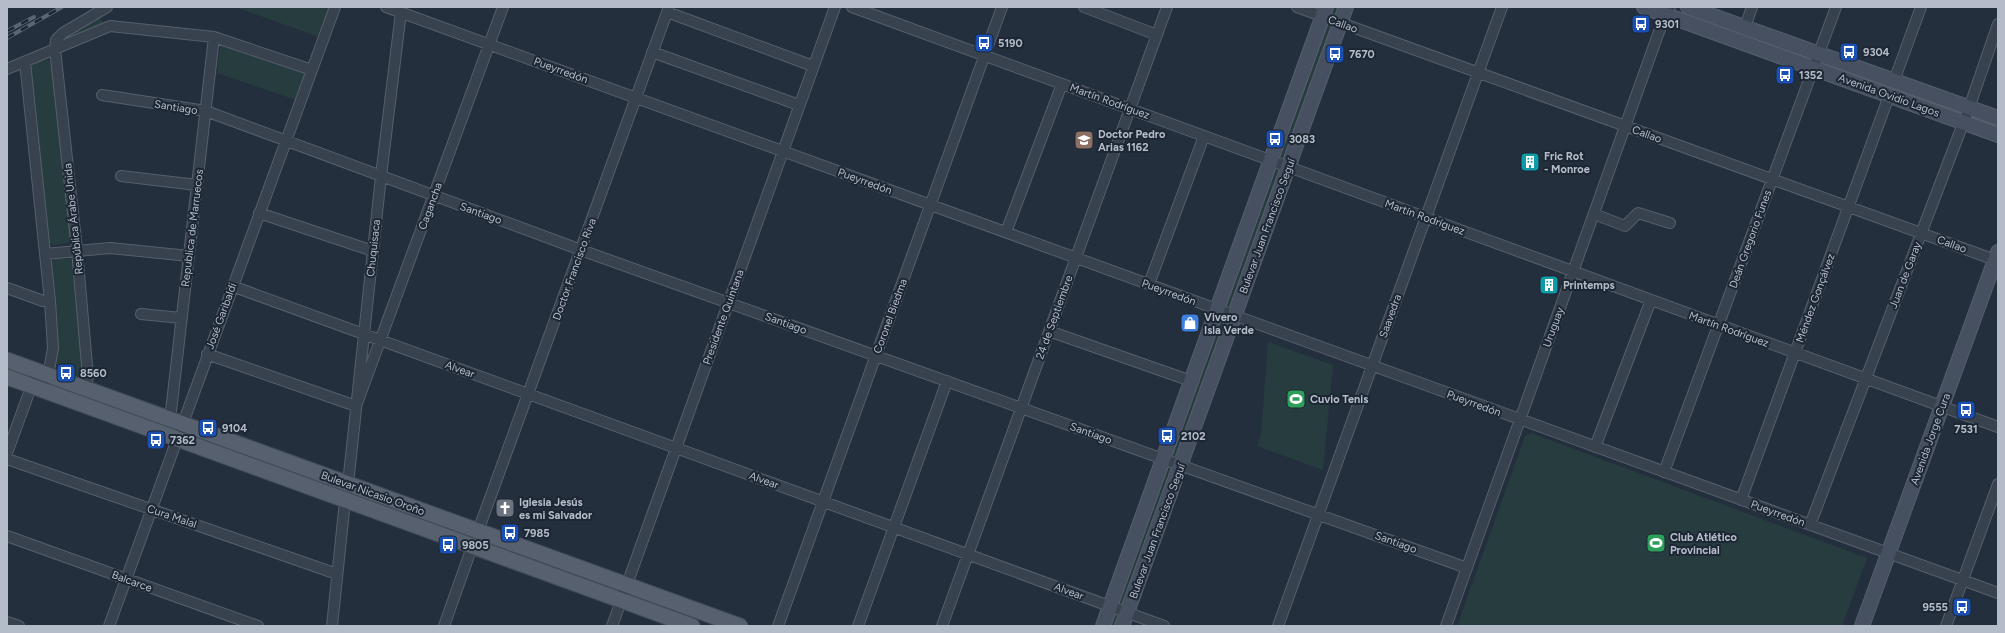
<svg xmlns="http://www.w3.org/2000/svg" width="2005" height="633" viewBox="0 0 2005 633" font-family="Figtree,sans-serif">
<style>
.green{fill:#263c3f}
.lines{fill:none;stroke-linecap:round;stroke-linejoin:round}
.street-casing{stroke:#565f6c;stroke-width:12}
.secondary-casing{stroke:#565f6c;stroke-width:16}
.primary-casing{stroke:#414a57;stroke-width:17}
.street{stroke:#38414e;stroke-width:10}
.secondary{stroke:#465061;stroke-width:14}
.primary{stroke:#56606e;stroke-width:15}
.rail-casing{stroke:#5a6575;stroke-width:4}
.rail{stroke:#1d2633;stroke-width:2.5;stroke-dasharray:8;stroke-linecap:butt}
.labels{text-anchor:middle;stroke-width:4;stroke-linejoin:round;paint-order:stroke}
.street-label{font-size:11px;fill:#b4bcc9;stroke:#1d2633}
.poi-label{font-size:11px;font-weight:bold;fill:#b4bcc9;stroke:#1d2633;text-anchor:start}
</style>
<rect width="100%" height="100%" fill="#242f3e"/>
<path class="green" d="M 239,7 L 330,7 L 319,37 L 238,8 Z
M 1326,7 L 1346,7 L 1122,626 L 1103,626 Z
M 99,17 L 102,21 L 101,26 L 64,43 L 61,40 Z
M 220,45 L 305,74 L 296,100 L 217,73 Z
M 44,58 L 52,62 L 72,239 L 69,243 L 53,245 L 47,240 L 30,63 Z
M 54,258 L 72,259 L 74,263 L 84,380 L 61,373 L 56,362 L 57,346 L 50,266 Z
M 1268,342 L 1333,365 L 1323,470 L 1257,446 L 1261,434 Z
M 1531,433 L 1867,558 L 1842,626 L 1457,626 L 1525,436 Z"/>
<g class="lines">
<defs>
<path id="street" d="M 386,7 L 1998,593
M 852,7 L 1998,427
M 1084,7 L 1157,35
M 1297,7 L 1998,261
M 667,12 L 813,66
M 1745,27 L 1752,7
M 652,52 L 799,105
M 25,62 L 50,301 L 53,348 L 50,365 L 42,389
M 7,69 L 110,26 L 214,37 L 312,70
M 1894,81 L 1921,7
M 102,95 L 206,111 L 581,250 L 1467,568
M 121,176 L 197,185
M 259,213 L 373,251
M 1594,214 L 1625,226 L 1638,213 L 1670,223
M 1006,232 L 1062,84
M 45,254 L 110,248 L 189,256
M 1149,284 L 1204,136
M 232,286 L 1164,626
M 7,288 L 43,301 L 50,301
M 141,314 L 181,318
M 1049,331 L 1191,381
M 207,354 L 356,406 L 503,7
M 85,389 L 88,377 L 77,250 L 55,49 L 56,40 L 63,33 L 107,7
M 170,420 L 214,37
M 1595,447 L 1651,300
M 7,453 L 37,371
M 7,459 L 337,574
M 1664,472 L 1836,7
M 348,484 L 381,176 L 401,12
M 1741,500 L 1889,96
M 1810,525 L 1969,108 L 1998,24
M 478,531 L 669,7
M 7,536 L 258,626
M 7,622 L 19,626
M 109,626 L 335,7
M 332,626 L 345,501
M 444,626 L 472,547
M 612,626 L 835,7
M 778,626 L 1002,7
M 858,626 L 947,381
M 942,626 L 1167,7
M 1278,626 L 1502,7
M 1446,626 L 1665,15 L 1670,7
M 1946,626 L 1998,484"/>
<path id="secondary" d="M 1644,7 L 1998,135
M 1688,7 L 1998,118
M 1103,626 L 1326,7
M 1122,626 L 1346,7
M 1862,626 L 1998,252"/>
<path id="primary" d="M 7,360 L 740,626
M 7,377 L 692,626"/>
</defs>
<use href="#street" class="street-casing"/>
<use href="#secondary" class="secondary-casing"/>
<use href="#primary" class="primary-casing"/>
<use href="#street" class="street"/>
<use href="#secondary" class="secondary"/>
<use href="#primary" class="primary"/>
<defs>
<path id="rail" d="M 7,31 L 34,17
M 7,38 L 62,7"/>
</defs>
<use href="#rail" class="rail-casing"/>
<use href="#rail" class="rail"/>
</g>
<defs>
<symbol id="bus-square" viewBox="-11 -11 22 22"><rect x="-9" y="-9" width="18" height="18" rx="4" fill="#1a4fb4" stroke="#1d2633"/><path d="M-5-6H5V4H4V6H2V4H-2V6H-4V4H-5ZM-3.5-4V0h7V-4ZM-3.5 1.2v1.5H-2V1.2ZM2 1.2v1.5H3.5V1.2Z" fill="#fff"/></symbol>
<symbol id="school-square" viewBox="-11 -11 22 22"><rect x="-9" y="-9" width="18" height="18" rx="4" fill="#8d6e63" stroke="#1d2633"/><path d="M0-5L7-2L0 1L-7-2ZM-4 1L0 2.5L4 1V4Q0 6-4 4Z" fill="#fff"/></symbol>
<symbol id="building-square" viewBox="-11 -11 22 22"><rect x="-9" y="-9" width="18" height="18" rx="4" fill="#0f9aa8" stroke="#1d2633"/><path d="M-4-6H4V6H1V3H-1V6H-4ZM-2.5-4.3h1.7v1.8h-1.7ZM.8-4.3h1.7v1.8H.8ZM-2.5-1h1.7V.8h-1.7ZM.8-1h1.7V.8H.8Z" fill="#fff"/></symbol>
<symbol id="shop-square" viewBox="-11 -11 22 22"><rect x="-9" y="-9" width="18" height="18" rx="4" fill="#3f7fe0" stroke="#1d2633"/><path d="M-5-2.5h2.3a2.7 3.5 0 0 1 5.4 0H5L5.5 6h-11ZM-1.5-2.5h3a1.5 2.3 0 0 0-3 0Z" fill="#fff"/></symbol>
<symbol id="stadium-square" viewBox="-11 -11 22 22"><rect x="-9" y="-9" width="18" height="18" rx="4" fill="#2e9e5b" stroke="#1d2633"/><path d="M0-5a6.5 5 0 1 0 0 10a6.5 5 0 1 0 0-10ZM-3.5-1.8h7v3.6h-7Z" fill="#fff"/></symbol>
<symbol id="church-square" viewBox="-11 -11 22 22"><rect x="-9" y="-9" width="18" height="18" rx="4" fill="#6b7280" stroke="#1d2633"/><path d="M-1.2-6h2.4v3.5h3.3v2.4h-3.3V6h-2.4V-.1h-3.3v-2.4h3.3Z" fill="#fff"/></symbol>
</defs>
<g fill-rule="evenodd">
<use href="#bus-square" x="1630" y="13" width="22" height="22"/>
<use href="#bus-square" x="973" y="32" width="22" height="22"/>
<use href="#bus-square" x="1838" y="41" width="22" height="22"/>
<use href="#bus-square" x="1324" y="43" width="22" height="22"/>
<use href="#bus-square" x="1774" y="64" width="22" height="22"/>
<use href="#bus-square" x="1264" y="128" width="22" height="22"/>
<use href="#school-square" x="1073" y="129" width="22" height="22"/>
<use href="#building-square" x="1519" y="151" width="22" height="22"/>
<use href="#building-square" x="1538" y="274" width="22" height="22"/>
<use href="#shop-square" x="1179" y="312" width="22" height="22"/>
<use href="#bus-square" x="55" y="362" width="22" height="22"/>
<use href="#stadium-square" x="1285" y="388" width="22" height="22"/>
<use href="#bus-square" x="1955" y="399" width="22" height="22"/>
<use href="#bus-square" x="197" y="417" width="22" height="22"/>
<use href="#bus-square" x="1156" y="425" width="22" height="22"/>
<use href="#bus-square" x="145" y="429" width="22" height="22"/>
<use href="#church-square" x="494" y="497" width="22" height="22"/>
<use href="#bus-square" x="499" y="522" width="22" height="22"/>
<use href="#stadium-square" x="1645" y="532" width="22" height="22"/>
<use href="#bus-square" x="437" y="534" width="22" height="22"/>
<use href="#bus-square" x="1951" y="596" width="22" height="22"/>
</g>
<g class="labels">
<g class="street-label">
<text transform="translate(1343 24) rotate(20)" y="4">Callao</text>
<text transform="translate(561 70) rotate(20)" y="4">Pueyrredón</text>
<text transform="translate(1889 95) rotate(20)" y="4">Avenida Ovidio Lagos</text>
<text transform="translate(1110 101) rotate(20)" y="4">Martín Rodríguez</text>
<text transform="translate(176 107) rotate(9)" y="4">Santiago</text>
<text transform="translate(1647 134) rotate(20)" y="4">Callao</text>
<text transform="translate(865 181) rotate(20)" y="4">Pueyrredón</text>
<text transform="translate(430 206) rotate(-70)" y="4">Cagancha</text>
<text transform="translate(481 213) rotate(20)" y="4">Santiago</text>
<text transform="translate(1425 217) rotate(20)" y="4">Martín Rodríguez</text>
<text transform="translate(73 219) rotate(-96)" y="4">República Árabe Unida</text>
<text transform="translate(1267 226) rotate(-70)" y="4">Bulevar Juan Francisco Seguí</text>
<text transform="translate(192 228) rotate(-83)" y="4">Republica de Marruecos</text>
<text transform="translate(1750 239) rotate(-70)" y="4">Deán Gregorio Funes</text>
<text transform="translate(1952 244) rotate(20)" y="4">Callao</text>
<text transform="translate(373 248) rotate(-84)" y="4">Chuquisaca</text>
<text transform="translate(574 269) rotate(-70)" y="4">Doctor Francisco Riva</text>
<text transform="translate(1905 275) rotate(-69)" y="4">Juan de Garay</text>
<text transform="translate(1169 292) rotate(20)" y="4">Pueyrredón</text>
<text transform="translate(1815 298) rotate(-70)" y="4">Méndez Gonçálvez</text>
<text transform="translate(221 316) rotate(-70)" y="4">José Garibaldi</text>
<text transform="translate(890 316) rotate(-70)" y="4">Coronel Biedma</text>
<text transform="translate(1390 316) rotate(-70)" y="4">Saavedra</text>
<text transform="translate(723 317) rotate(-70)" y="4">Presidente Quintana</text>
<text transform="translate(1054 317) rotate(-70)" y="4">24 de Septiembre</text>
<text transform="translate(786 323) rotate(20)" y="4">Santiago</text>
<text transform="translate(1553 327) rotate(-70)" y="4">Uruguay</text>
<text transform="translate(1729 329) rotate(20)" y="4">Martín Rodríguez</text>
<text transform="translate(460 369) rotate(20)" y="4">Alvear</text>
<text transform="translate(1474 403) rotate(20)" y="4">Pueyrredón</text>
<text transform="translate(1091 433) rotate(20)" y="4">Santiago</text>
<text transform="translate(1930 439) rotate(-70)" y="4">Avenida Jorge Cura</text>
<text transform="translate(764 480) rotate(20)" y="4">Alvear</text>
<text transform="translate(373 493) rotate(20)" y="4">Bulevar Nicasio Oroño</text>
<text transform="translate(1778 513) rotate(20)" y="4">Pueyrredón</text>
<text transform="translate(172 516) rotate(19)" y="4">Cura Malal</text>
<text transform="translate(1157 531) rotate(-70)" y="4">Bulevar Juan Francisco Seguí</text>
<text transform="translate(1396 542) rotate(20)" y="4">Santiago</text>
<text transform="translate(132 581) rotate(20)" y="4">Balcarce</text>
<text transform="translate(1069 591) rotate(20)" y="4">Alvear</text>
</g>
<g class="poi-label">
<text x="1655" y="28">9301</text>
<text x="998" y="47">5190</text>
<text x="1863" y="56">9304</text>
<text x="1349" y="58">7670</text>
<text x="1799" y="79">1352</text>
<text x="1098" y="138">Doctor Pedro<tspan x="1098" dy="13">Arias 1162</tspan></text>
<text x="1289" y="143">3083</text>
<text x="1544" y="160">Fric Rot<tspan x="1544" dy="13">- Monroe</tspan></text>
<text x="1563" y="289">Printemps</text>
<text x="1204" y="321">Vivero<tspan x="1204" dy="13">Isla Verde</tspan></text>
<text x="80" y="377">8560</text>
<text x="1310" y="403">Cuvio Tenis</text>
<text x="222" y="432">9104</text>
<text x="1966" y="433" text-anchor="middle">7531</text>
<text x="1181" y="440">2102</text>
<text x="170" y="444">7362</text>
<text x="519" y="506">Iglesia Jesús<tspan x="519" dy="13">es mi Salvador</tspan></text>
<text x="524" y="537">7985</text>
<text x="1670" y="541">Club Atlético<tspan x="1670" dy="13">Provincial</tspan></text>
<text x="462" y="549">9805</text>
<text x="1948" y="611" text-anchor="end">9555</text>
</g>
</g>
<rect width="2005" height="633" fill="none" stroke="#b4bcc9" stroke-width="16"/>
</svg>
